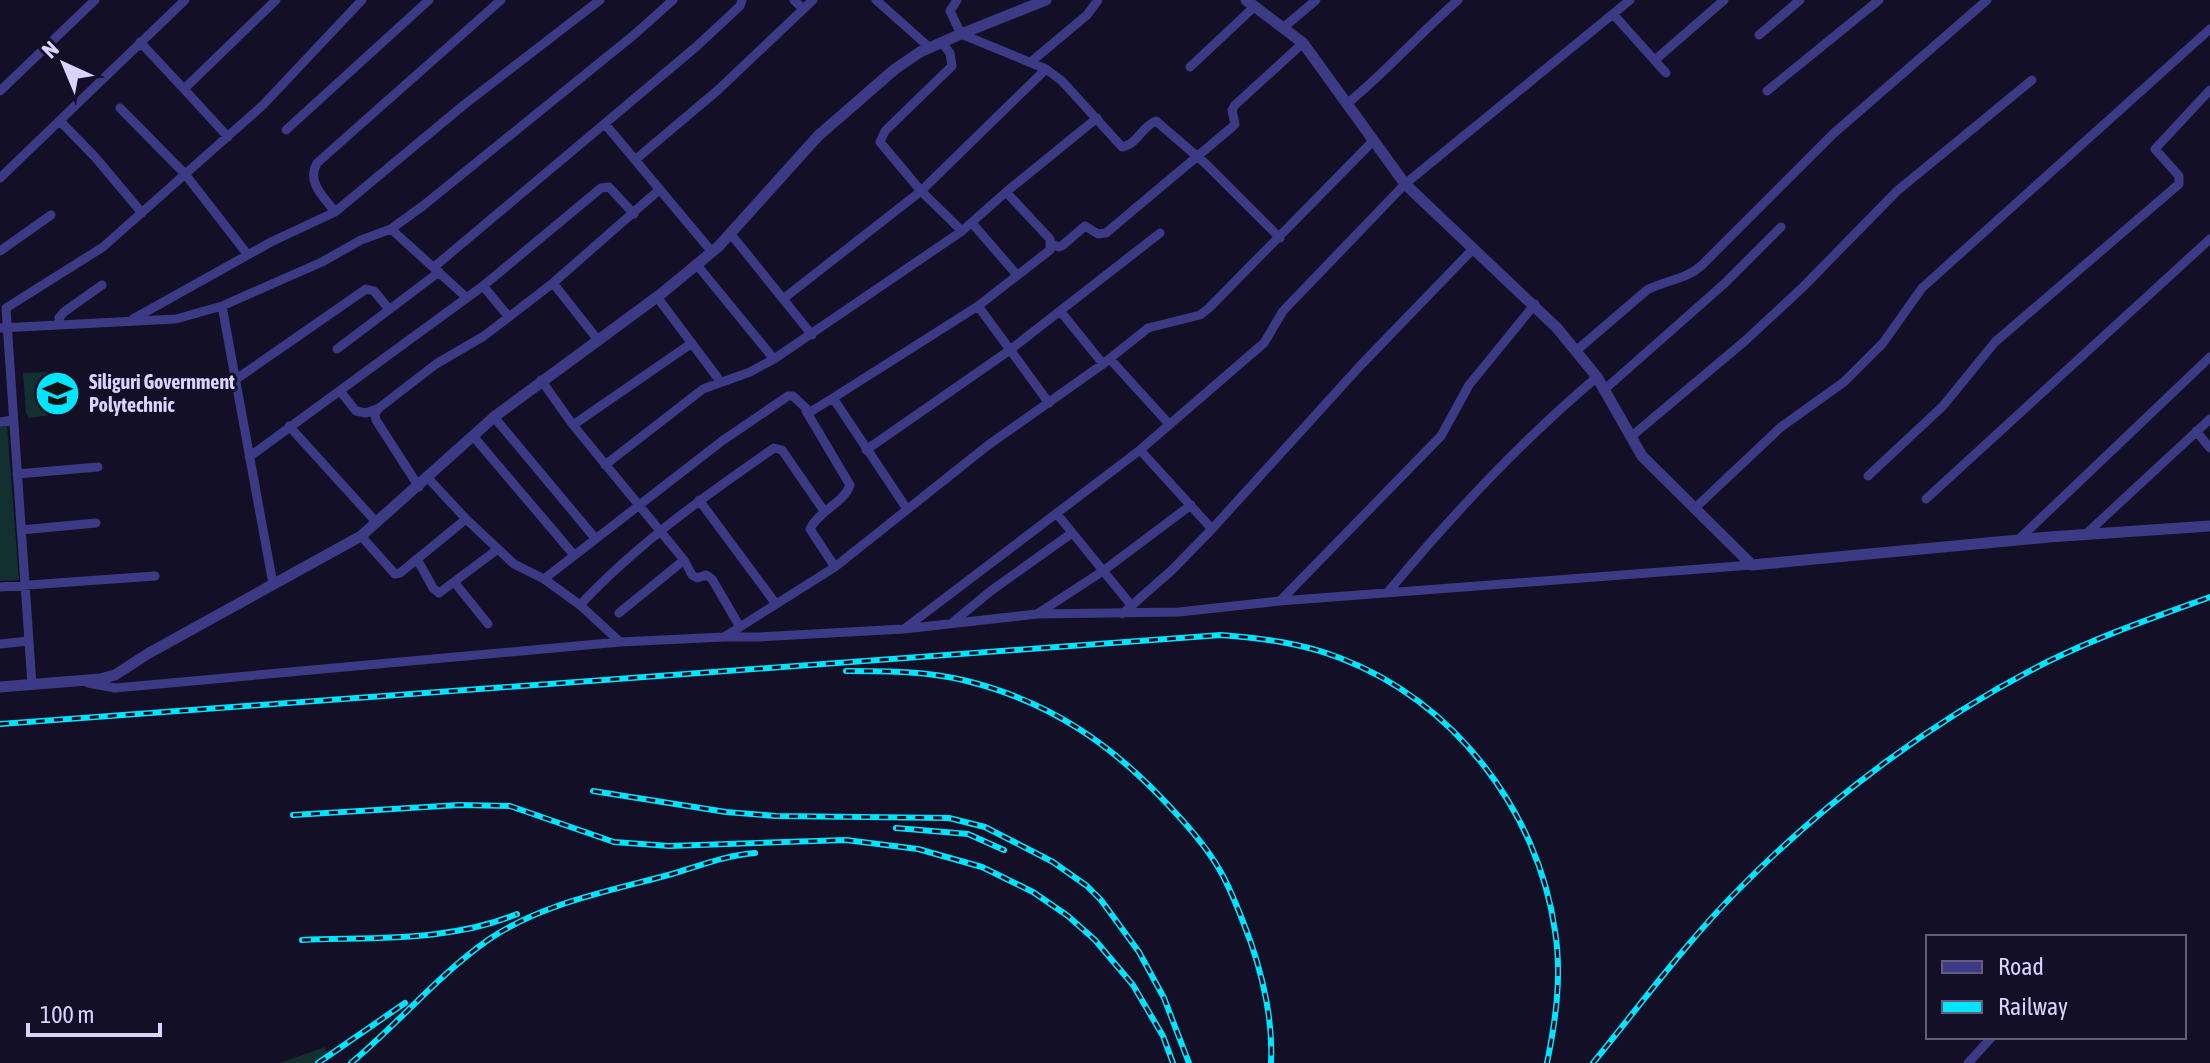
<svg xmlns="http://www.w3.org/2000/svg" width="2210" height="1063" viewBox="0 0 2210 1063" font-family="'Asap Condensed',sans-serif">
<style>
.green{fill:#12302f}
.lines{fill:none;stroke-linecap:round;stroke-linejoin:round}
.minor{stroke:#3d3a85;stroke-width:9}
.tertiary{stroke:#3d3a85;stroke-width:11}
.rail-casing{stroke:#00e5ff;stroke-width:6}
.rail{stroke:#130f26;stroke-width:3;stroke-dasharray:9;stroke-linecap:butt}
.labels{text-anchor:middle;stroke-width:6;stroke-linejoin:round;paint-order:stroke}
.poi-label{font-size:20px;font-weight:bold;fill:#d9d4ff;stroke:#130f26;text-anchor:start}
</style>
<rect width="100%" height="100%" fill="#130f26"/>
<path class="green" d="M 54,372 L 58,414 L 29,418 L 26,413 L 23,373 Z
M 7,425 L 19,580 L 0,581 L 0,426 Z
M 325,1047 L 328,1054 L 314,1063 L 280,1063 Z"/>
<g class="lines">
<path class="minor" d="M 794,0 L 803,9
M 876,0 L 930,48
M 957,0 L 950,11 L 961,34 L 1046,69 L 1062,81 L 1122,147 C 1137,145 1142,126 1156,121 L 1206,164 L 1280,238
M 1613,14 L 1666,73
M 1283,28 L 1316,0
M 1759,35 L 1800,0
M 140,42 L 184,89
M 942,43 L 950,53 L 952,66 L 885,131 L 880,142 L 921,191 L 962,231
M 1655,60 L 1724,0
M 1032,61 L 1087,15 L 1098,0
M 1190,67 L 1254,7
M 0,91 L 95,0
M 1767,91 L 1879,0
M 1348,103 C 1387,71 1420,33 1458,0
M 120,108 L 185,174 L 248,255
M 60,121 L 95,157 L 142,213
M 605,124 L 712,252
M 286,130 L 429,0
M 228,137 L 184,89 L 276,0
M 635,160 L 718,90 L 813,0
M 0,178 L 185,0
M 335,212 C 324,197 306,182 317,163 L 501,0
M 972,223 L 1017,275
M 391,229 L 467,298
M 730,233 L 812,335
M 1051,244 L 1059,247 L 1063,245 L 1085,226 L 1098,234 L 1106,233 L 1231,128 L 1235,124 L 1232,110 L 1235,105 L 1303,43
M 0,251 L 51,215
M 697,265 L 774,359
M 434,267 L 697,46 L 740,6 L 742,0
M 553,283 L 598,340
M 483,286 L 509,317
M 657,297 L 720,381
M 783,299 L 921,191 L 1046,69
M 222,306 L 273,584
M 978,306 L 1049,403
M 1061,312 L 1103,364
M 133,319 L 271,242 L 335,212 L 465,104 L 600,0
M 60,325 L 59,318 L 64,312 L 102,285
M 0,328 L 176,319 L 222,306 L 322,262 L 361,240 L 391,229 L 424,205 L 635,34 L 673,0
M 337,349 L 439,272
M 1577,350 L 1647,290 C 1666,280 1685,280 1701,266 L 1833,134 L 1987,0
M 1110,359 L 1169,424
M 235,380 L 366,289 L 374,291 L 389,309
M 541,380 L 573,425 L 684,560 L 692,575 L 697,578 L 706,575 L 712,579 L 740,627
M 1605,389 L 1724,284 L 1781,227
M 340,391 L 356,411 L 366,413 L 379,408
M 833,398 L 978,306 L 1050,250 L 1050,239 L 1006,192
M 806,411 L 850,485 C 844,503 818,511 810,529 L 835,567
M 494,417 L 595,538
M 0,422 L 13,420
M 573,425 L 692,343
M 289,426 L 377,523
M 2196,431 L 2210,448
M 473,436 L 574,555
M 1632,436 L 1746,340 L 1803,287 L 1897,191 L 2032,80
M 866,450 L 1010,350 L 1160,233
M 1140,450 L 1212,529
M 249,457 L 483,286 L 601,188 L 609,187 L 634,214
M 605,465 L 703,389 L 750,372 L 774,359 L 962,231 L 1006,192 L 1097,118
M 17,474 L 98,467
M 1868,476 L 1943,406 L 1995,342 L 2179,184 L 2179,176 L 2155,149 L 2210,90
M 428,478 L 466,519 L 514,564 L 544,579 L 580,605 L 620,642
M 419,487 L 376,420 L 375,414 L 379,408 L 436,364 L 484,336 L 553,283 L 659,190
M 1926,499 L 2210,239
M 699,500 L 776,604
M 1694,509 L 1781,427 L 1844,382 L 1883,343 L 1922,288 L 2210,29
M 1057,514 L 1131,605
M 21,530 L 96,523
M 2086,534 L 2210,419
M 361,536 L 395,574 L 400,573 L 466,519
M 2018,540 L 2210,357
M 417,559 L 433,588 L 439,593 L 498,549
M 544,579 L 722,441 L 788,396 L 793,396 L 810,412 L 833,398 L 907,509
M 455,583 L 488,624
M 0,587 L 155,576
M 1388,592 C 1452,515 1520,442 1597,377
M 1280,601 L 1441,436 L 1469,385 L 1535,304
M 580,605 C 637,544 706,495 774,448 L 782,450 L 824,511
M 619,613 L 684,560
M 1037,614 L 1103,571 L 1191,505
M 1122,614 L 1172,570 L 1212,529 L 1360,366 L 1473,249
M 953,622 L 992,590 L 1072,533
M 904,629 L 1140,450 L 1264,343 L 1283,311 L 1405,184 L 1630,0
M 724,637 L 758,637 L 904,629 L 1037,614 L 1179,612 L 1280,601 L 1752,565
M 0,644 L 29,641
M 88,683 L 115,688 L 620,642 L 724,637 L 835,567 L 987,446 L 1103,364 L 1148,328 L 1200,315 L 1209,308 L 1374,140
M 32,685 L 6,308 L 103,247 L 263,105 L 362,0
M 1968,1063 L 1992,1037"/>
<path class="tertiary" d="M 1246,0 L 1303,43 L 1405,184 L 1557,328 L 1597,377 L 1642,456 L 1752,565 L 2049,537 L 2210,526
M 0,687 L 100,679 L 115,675 L 149,653 L 361,536 L 494,417 L 661,294 L 718,247 L 818,136 L 895,69 L 920,52 L 961,34 L 1046,0"/>
<defs>
<path id="rail" d="M 846,671 C 886,671 928,671 967,681 C 1051,702 1113,745 1171,808 C 1190,828 1210,851 1223,876 C 1234,897 1243,921 1251,943 C 1264,981 1273,1023 1271,1063
M 0,724 L 1221,635 C 1261,638 1302,643 1340,658 C 1454,701 1538,811 1555,931 C 1562,975 1556,1019 1547,1063
M 593,791 L 726,812 L 776,816 L 949,818 L 985,827 L 1053,862 L 1087,886 L 1101,900 L 1139,952 L 1164,998 L 1189,1063
M 293,815 L 459,805 L 510,806 L 614,842 L 669,846 L 846,840 L 918,849 L 982,867 L 1033,892 L 1068,916 L 1095,940 L 1133,985 L 1163,1036 L 1173,1063
M 896,828 L 968,834 L 1004,850
M 302,940 C 373,937 450,942 517,914
M 318,1063 L 405,1003
M 351,1063 C 398,1024 438,975 488,940 C 542,903 610,891 672,874 C 699,866 727,855 755,853
M 1593,1063 C 1641,1004 1687,941 1741,887 C 1829,798 1935,719 2047,662 C 2100,636 2155,617 2210,597"/>
</defs>
<use href="#rail" class="rail-casing"/>
<use href="#rail" class="rail"/>
</g>
<defs>
<symbol id="university-disc" viewBox="-11 -11 22 22"><circle r="9.5" fill="#00e5ff" stroke="#130f26"/><path d="M0-5L7-2L0 1L-7-2ZM-4 1L0 2.5L4 1V4Q0 6-4 4Z" fill="#111"/></symbol>
</defs>
<g fill-rule="evenodd">
<use href="#university-disc" x="32" y="368" width="51" height="51"/>
</g>
<g class="labels">
<g class="poi-label">
<text x="89" y="389">Siliguri Government<tspan x="89" dy="23">Polytechnic</tspan></text>
</g>
</g>
<rect x="1926" y="935" width="260" height="104" fill="#130f26" stroke="#625e7d" stroke-width="2"/>
<rect x="1942" y="961" width="40" height="12" fill="#3d3a85" stroke="#625e7d" stroke-width="2"/>
<text x="1998" y="975" font-size="24" fill="#d9d4ff">Road</text>
<rect x="1942" y="1001" width="40" height="12" fill="#00e5ff" stroke="#625e7d" stroke-width="2"/>
<text x="1998" y="1015" font-size="24" fill="#d9d4ff">Railway</text>
<g transform="translate(64 64) rotate(316)" stroke="#130f26" stroke-width="6" paint-order="stroke">
<path d="M0-6L14 30L0 20L-14 30Z" fill="#d9d4ff"/>
<text y="-12" font-size="22" font-weight="bold" text-anchor="middle" fill="#d9d4ff">N</text>
</g>
<path d="M28 1023v12h132v-12" fill="none" stroke="#d9d4ff" stroke-width="4"/>
<text x="40" y="1023" font-size="24" fill="#d9d4ff" stroke="#130f26" stroke-width="6" paint-order="stroke">100 m</text>
</svg>
